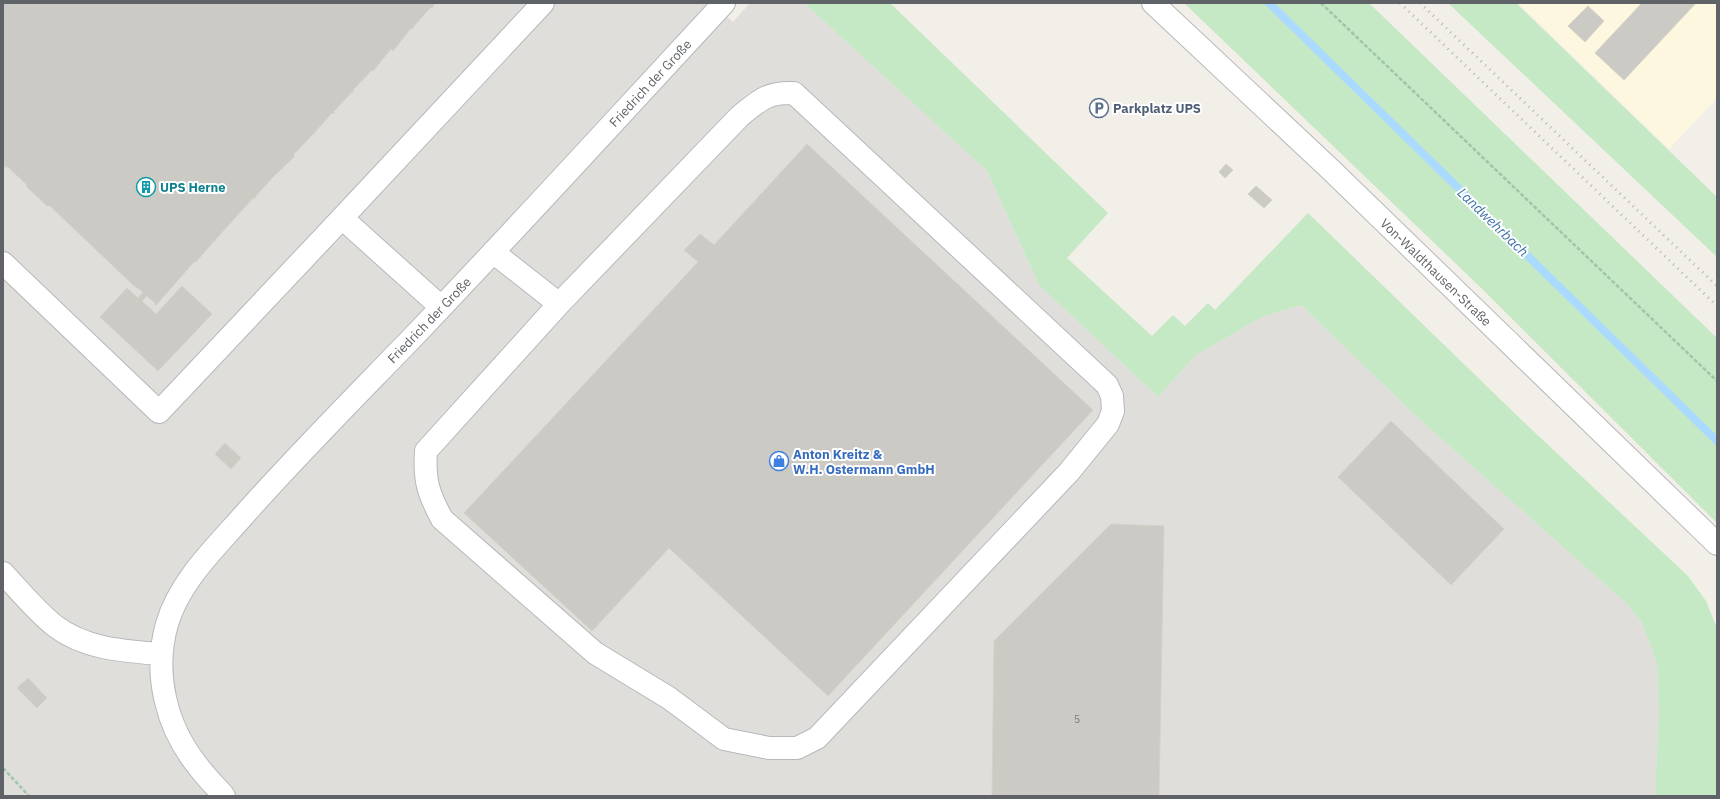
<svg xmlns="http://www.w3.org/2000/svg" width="1720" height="799" viewBox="0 0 1720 799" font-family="'IBM Plex Sans',sans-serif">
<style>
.commercial{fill:#fef7e0}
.industrial{fill:#e0deda}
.green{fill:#c5e8c5}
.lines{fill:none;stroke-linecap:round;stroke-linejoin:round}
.stream{stroke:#aadaff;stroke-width:8}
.building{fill:#cccac5;stroke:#d6d1c6}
.minor-casing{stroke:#b5b8bc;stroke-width:24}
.path{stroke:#9cc7a9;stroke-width:2.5;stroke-dasharray:4 2;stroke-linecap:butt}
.minor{stroke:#fff;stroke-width:22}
.rail{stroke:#b6b7b8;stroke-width:3;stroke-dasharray:1 5;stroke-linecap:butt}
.labels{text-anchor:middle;stroke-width:4;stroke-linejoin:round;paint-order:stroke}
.number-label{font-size:11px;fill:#7a7d7f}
.street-label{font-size:13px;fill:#5f6368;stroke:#fff}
.service-label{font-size:13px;font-weight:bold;fill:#4e5e75;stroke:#fff;text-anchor:start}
.culture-label{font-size:13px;font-weight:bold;fill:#0d838f;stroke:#fff;text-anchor:start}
.shop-label{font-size:13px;font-weight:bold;fill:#366cbe;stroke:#fff;text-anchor:start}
.water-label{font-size:14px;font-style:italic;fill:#4174aa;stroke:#fff}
</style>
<rect width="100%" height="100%" fill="#f1efe8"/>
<path class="commercial" d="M 1518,3 L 1717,3 L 1717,98 L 1669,149 Z"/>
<path class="industrial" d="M 3,3 L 712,3 L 733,22 L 750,3 L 804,3 L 987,171 L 1039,285 L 1158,397 L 1196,355 L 1262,317 L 1301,305 L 1417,417 L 1626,603 L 1642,623 L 1657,663 L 1659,711 L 1655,796 L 3,796 Z"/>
<path class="green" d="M 804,3 L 890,3 L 1108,213 L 1067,258 L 1152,336 L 1173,315 L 1185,326 L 1208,303 L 1215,310 L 1308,213 L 1530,428 L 1688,576 L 1706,601 L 1717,628 L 1717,796 L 1655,796 L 1659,711 L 1657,663 L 1642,623 L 1626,603 L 1417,417 L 1301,305 L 1262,317 L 1196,355 L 1158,397 L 1039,285 L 987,171 Z
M 1184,3 L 1369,3 L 1717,338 L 1717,523 L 1475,282 Z
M 1448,3 L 1516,3 L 1717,197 L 1717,257 Z"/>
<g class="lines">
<path class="stream" d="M 1269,3 L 1717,441"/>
</g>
<path class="building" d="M 3,3 L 435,3 L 432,8 L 431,7 L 413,27 L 413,29 L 411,28 L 393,51 L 391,49 L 373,71 L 372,70 L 353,90 L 353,93 L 352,92 L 333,112 L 335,113 L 332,113 L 314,133 L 314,135 L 313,134 L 294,154 L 294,157 L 273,177 L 255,197 L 255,199 L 253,198 L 215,240 L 215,242 L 214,241 L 196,262 L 194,262 L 157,304 L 155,306 L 155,303 L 147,296 L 142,301 L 156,314 L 182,286 L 212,314 L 158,371 L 100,317 L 127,288 L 138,298 L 143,292 L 132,284 L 50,206 L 47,206 L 26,186 L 27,185 L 7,166 L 6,168 L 3,162 Z
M 1642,3 L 1696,3 L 1624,80 L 1595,53 Z
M 1588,6 L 1604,21 L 1585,42 L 1568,26 Z
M 807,144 L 1093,410 L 828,696 L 669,548 L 592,631 L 464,513 L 698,262 L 684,250 L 700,234 L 714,245 Z
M 1226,164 L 1233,170 L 1225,178 L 1219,172 Z
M 1256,186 L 1272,200 L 1264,208 L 1248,194 Z
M 1391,421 L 1504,529 L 1451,585 L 1338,477 Z
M 225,443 L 241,458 L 231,469 L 215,454 Z
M 1111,524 L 1164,526 L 1159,796 L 992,796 L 994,641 Z
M 28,678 L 47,698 L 37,708 L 17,688 Z"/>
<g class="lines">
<defs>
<path id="minor" d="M 1153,3 L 1330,169 L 1717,544
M 342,218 L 543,3
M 493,252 L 559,304 L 426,451 C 424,480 428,493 442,519 L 595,653 L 669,698 L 724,739 L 769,748 L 797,748 L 817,738 L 1069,472 L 1108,424 L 1113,411 L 1112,396 L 1107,385 L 794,93 C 767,92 760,100 740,116 L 559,304
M 3,263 L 159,412 L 342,218 L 441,307
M 3,573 C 19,590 37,612 55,626 C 85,649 124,651 161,654
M 224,796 C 215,786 205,776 197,765 C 166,726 153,673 167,624 C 179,582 215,548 244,515 C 298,454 357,395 414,336 C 519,226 621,114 724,3"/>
</defs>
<use href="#minor" class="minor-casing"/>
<path class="path" d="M 1321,3 L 1717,381
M 3,768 L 29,796"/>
<use href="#minor" class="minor"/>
<path class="rail" d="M 1400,3 L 1717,306
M 1420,3 L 1717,286"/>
</g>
<defs>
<symbol id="parking-ring" viewBox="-11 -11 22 22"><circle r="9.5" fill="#fff" stroke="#5c6f8a" stroke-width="1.5"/><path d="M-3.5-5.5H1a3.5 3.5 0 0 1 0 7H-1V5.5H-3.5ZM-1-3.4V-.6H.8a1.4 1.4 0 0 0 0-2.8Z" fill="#5c6f8a"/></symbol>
<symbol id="building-ring" viewBox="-11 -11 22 22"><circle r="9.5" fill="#fff" stroke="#0f9aa8" stroke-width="1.5"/><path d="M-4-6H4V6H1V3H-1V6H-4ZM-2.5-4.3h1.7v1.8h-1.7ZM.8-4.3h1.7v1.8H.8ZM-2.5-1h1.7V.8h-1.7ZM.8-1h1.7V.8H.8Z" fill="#0f9aa8"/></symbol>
<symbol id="shop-ring" viewBox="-11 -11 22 22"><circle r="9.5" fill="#fff" stroke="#3f7fe0" stroke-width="1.5"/><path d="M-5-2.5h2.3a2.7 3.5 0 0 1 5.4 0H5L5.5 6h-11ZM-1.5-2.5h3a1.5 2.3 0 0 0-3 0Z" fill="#3f7fe0"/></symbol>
</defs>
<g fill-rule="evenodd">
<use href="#parking-ring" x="1088" y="97" width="22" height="22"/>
<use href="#building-ring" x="135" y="176" width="22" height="22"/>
<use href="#shop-ring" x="768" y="450" width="22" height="22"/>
</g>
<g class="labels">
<g class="number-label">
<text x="1077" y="723">5</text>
</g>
<g class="street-label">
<text transform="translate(650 83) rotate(-47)" y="5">Friedrich der Große</text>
<text transform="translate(1436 272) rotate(44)" y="5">Von-Waldthausen-Straße</text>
<text transform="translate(429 320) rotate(-46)" y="5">Friedrich der Große</text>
</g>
<g class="service-label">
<text x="1113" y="113">Parkplatz UPS</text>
</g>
<g class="culture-label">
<text x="160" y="192">UPS Herne</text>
</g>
<g class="shop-label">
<text x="793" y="459">Anton Kreitz &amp;<tspan x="793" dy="15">W.H. Ostermann GmbH</tspan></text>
</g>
<g class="water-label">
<text transform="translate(1493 222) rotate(44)" y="5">Landwehrbach</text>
</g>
</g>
<rect width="1720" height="799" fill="none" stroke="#5f6368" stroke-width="8"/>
</svg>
